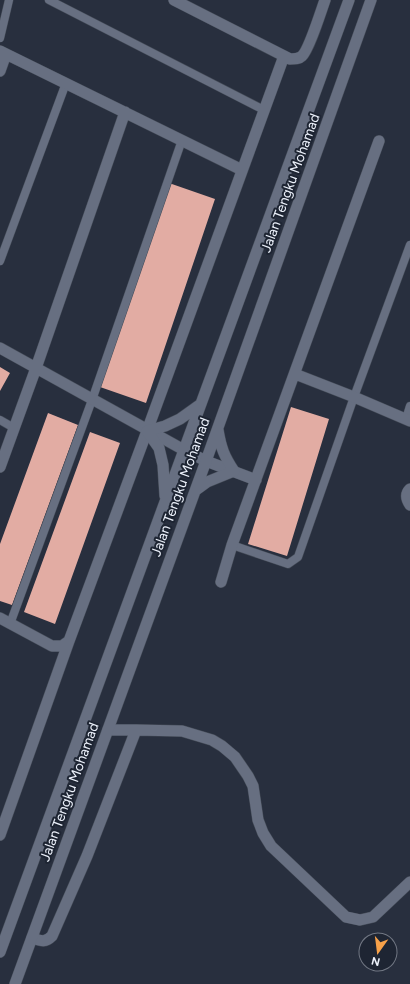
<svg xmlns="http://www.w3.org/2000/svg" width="410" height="984" viewBox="0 0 410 984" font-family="Figtree,sans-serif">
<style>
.building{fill:#e2aca3}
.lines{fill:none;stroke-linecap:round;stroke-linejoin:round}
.service-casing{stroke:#454c58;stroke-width:9}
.minor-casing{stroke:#454c58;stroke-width:12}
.secondary-casing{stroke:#454c58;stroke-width:12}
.service{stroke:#676f81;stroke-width:8}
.minor{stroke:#676f81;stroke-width:11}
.secondary{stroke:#676f81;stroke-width:11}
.labels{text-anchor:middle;stroke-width:4;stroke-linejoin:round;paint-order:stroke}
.street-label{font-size:14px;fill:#edf2fc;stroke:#1e2533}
</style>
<rect width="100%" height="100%" fill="#282f3e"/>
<path class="building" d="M 169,183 L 215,199 L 146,403 L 100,387 Z
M 0,367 L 10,373 L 0,391 Z
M 291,407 L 329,419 L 287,556 L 248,544 Z
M 48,413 L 78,425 L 12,605 L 0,601 L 0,544 Z
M 90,432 L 120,443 L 55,624 L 24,612 Z"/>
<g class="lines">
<defs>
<path id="service" d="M 49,0 L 264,110
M 0,38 L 9,0
M 0,261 L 66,83
M 406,419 L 410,406
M 0,420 L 14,428
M 232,545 L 288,564 L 298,557 L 354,397 L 410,245
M 10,624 L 92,400 L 182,140"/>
<path id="minor" d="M 174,0 L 290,59 C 295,59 299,59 302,56 C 309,50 321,11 325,0
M 0,51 L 6,54 L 242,170
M 0,71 L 6,54
M 0,348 L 184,450 L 206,461 L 256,480
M 295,374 L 354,397 L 410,421
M 0,467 L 36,368 L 125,112
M 410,489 C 405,494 406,499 410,505
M 221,582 L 232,545 L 379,141
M 0,618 L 52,646 L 62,646 L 69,641 L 147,431 L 284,56
M 108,730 L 136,730 L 182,731 L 212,740 L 222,746 L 235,757 L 248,776 L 253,786 L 258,820 L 263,833 L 271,846 L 346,917 L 360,920 L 373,917 L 410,882
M 0,835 L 69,641
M 32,938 C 41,941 45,943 52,936 L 87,856 L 136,730"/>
<path id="secondary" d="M 196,490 L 207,482 L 234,471 C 224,456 221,448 218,430
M 165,496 L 163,465 L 159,448 L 147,431 L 165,426 L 180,419 L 201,404
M 0,952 L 349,0
M 15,984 L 206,461 L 371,0"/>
</defs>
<use href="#service" class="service-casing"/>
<use href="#minor" class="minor-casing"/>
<use href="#secondary" class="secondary-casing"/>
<use href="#service" class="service"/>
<use href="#minor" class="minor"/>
<use href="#secondary" class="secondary"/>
</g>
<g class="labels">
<g class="street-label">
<text transform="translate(290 183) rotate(-70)" y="5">Jalan Tengku Mohamad</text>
<text transform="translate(180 487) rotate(-70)" y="5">Jalan Tengku Mohamad</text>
<text transform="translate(69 792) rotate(-70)" y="5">Jalan Tengku Mohamad</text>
</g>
</g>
<g transform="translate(378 952) rotate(194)"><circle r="19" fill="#1e2533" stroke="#717783"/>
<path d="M0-3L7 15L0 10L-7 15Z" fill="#f7a149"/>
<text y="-6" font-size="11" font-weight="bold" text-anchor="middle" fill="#edf2fc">N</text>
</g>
</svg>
